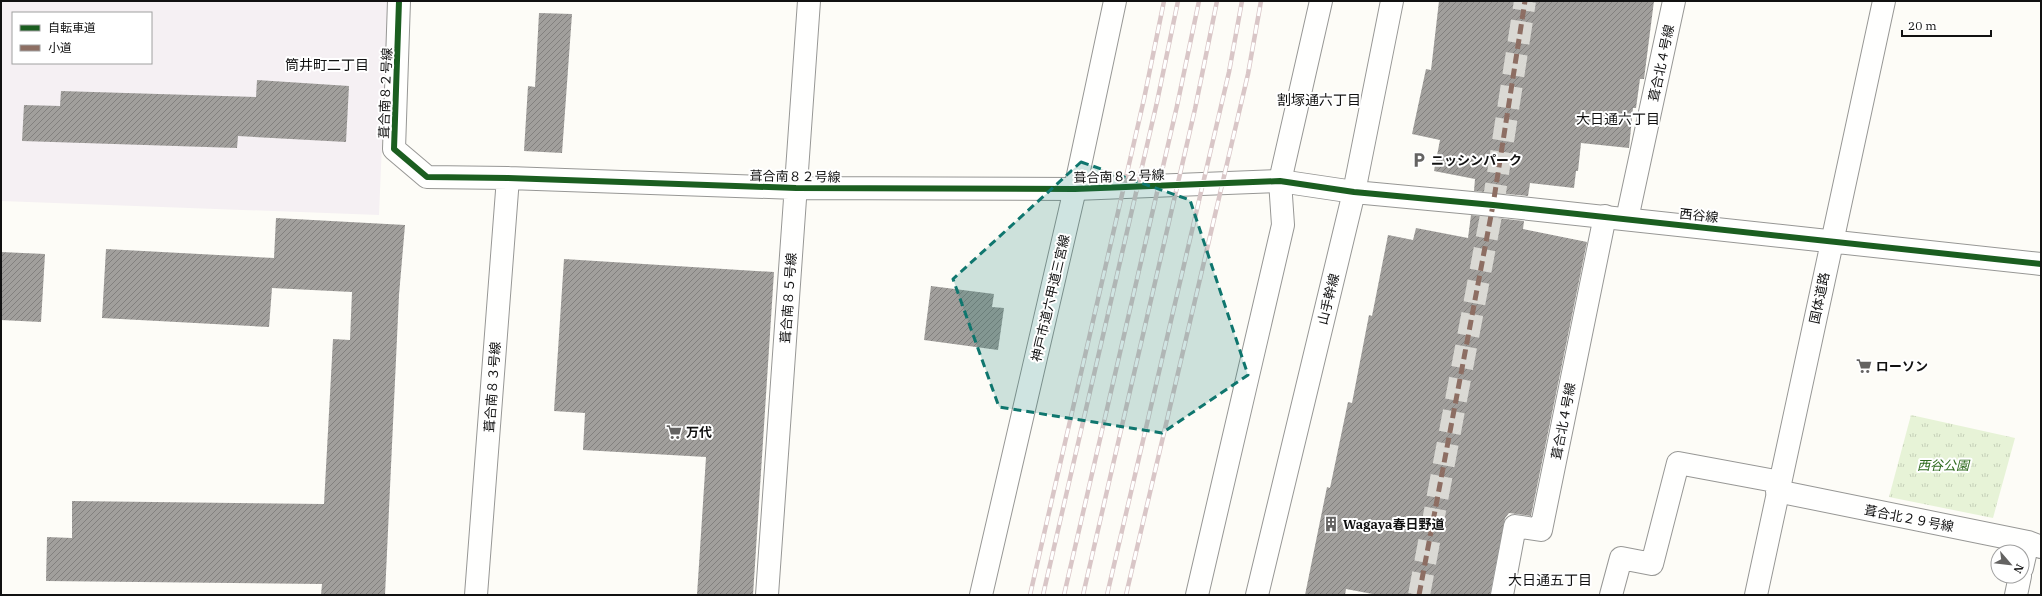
<svg xmlns="http://www.w3.org/2000/svg" width="2042" height="596" viewBox="0 0 2042 596" font-family="'IBM Plex Serif','Noto Sans JP',serif">
<style>
.industrial{fill:#f5f0f3;fill-rule:evenodd}
.park{fill:url(#park-tufts)}
.building{fill:url(#building-hatch)}
.lines{fill:none;stroke-linecap:round;stroke-linejoin:round}
.pedestrian-tunnel{stroke:#dad9d4;stroke-width:22;stroke-dasharray:22 11;stroke-linecap:butt}
.minor-casing{stroke:#979795;stroke-width:24}
.tertiary-casing{stroke:#979795;stroke-width:24}
.minor{stroke:#fffffe;stroke-width:22}
.tertiary{stroke:#fffffe;stroke-width:22}
.rail-casing{stroke:#d9c6c7;stroke-width:4.5}
.rail{stroke:#fff;stroke-width:3;stroke-dasharray:9;stroke-linecap:butt}
.quiet{stroke:#8d6e63;stroke-width:5;stroke-dasharray:10 5;stroke-linecap:butt}
.cycleway-casing{stroke:#fff;stroke-width:8}
.cycleway{stroke:#1b5e20;stroke-width:6}
.marked{fill:#0f766e;fill-opacity:0.2;stroke:#0f766e;stroke-width:3;stroke-dasharray:8 5;stroke-linejoin:round}
.labels{text-anchor:middle;stroke-width:4;stroke-linejoin:round;paint-order:stroke}
.street-label{font-size:13px;fill:#111;stroke:#fff}
.poi-label{font-size:13px;font-weight:bold;fill:#111;stroke:#fff;text-anchor:start}
.park-label{font-size:13px;font-style:italic;fill:#2f6b1f;stroke:#fff}
.neighbourhood-label{font-size:14px;fill:#111;stroke:#fff}
</style>
<defs>
<pattern id="park-tufts" width="24" height="20" patternUnits="userSpaceOnUse"><rect width="24" height="20" fill="#e7f3d7"/><path d="M3 7l-1-3M5 7V3M7 7l1-3M15 17l-1-3M17 17v-4M19 17l1-3" fill="none" stroke="#c5cfb8"/></pattern>
<pattern id="building-hatch" width="6" height="6" patternUnits="userSpaceOnUse"><rect width="6" height="6" fill="#a19f9c"/><path d="M-1 1l2-2M0 6l6-6M5 7l2-2" fill="none" stroke="#82807e"/></pattern>
</defs>
<rect width="100%" height="100%" fill="#fdfcf7"/>
<path class="industrial" d="M 1,1 L 388,1 L 379,215 L 1,201 ZM 13,13 L 151,13 L 151,63 L 13,63 Z"/>
<path class="park" d="M 1911,415 L 2015,438 L 1993,518 L 1889,497 Z"/>
<path class="building" d="M 1439,1 L 1654,1 L 1644,79 L 1640,79 L 1636,108 L 1633,108 L 1629,148 L 1581,143 L 1578,171 L 1576,171 L 1574,188 L 1530,183 L 1528,196 L 1474,191 L 1475,179 L 1434,171 L 1440,140 L 1412,134 L 1426,69 L 1431,70 Z
M 539,13 L 572,14 L 562,153 L 524,151 L 528,86 L 535,87 Z
M 257,80 L 349,86 L 346,142 L 238,136 L 237,148 L 22,141 L 24,105 L 60,106 L 61,91 L 256,97 Z
M 1471,215 L 1524,221 L 1523,229 L 1587,242 L 1531,516 L 1509,513 L 1505,518 L 1490,595 L 1378,595 L 1346,589 L 1345,595 L 1305,595 L 1327,487 L 1330,488 L 1348,402 L 1352,403 L 1369,315 L 1372,316 L 1388,235 L 1413,240 L 1416,228 L 1468,238 Z
M 276,218 L 405,225 L 399,295 L 385,595 L 321,595 L 322,584 L 46,581 L 47,537 L 72,538 L 72,501 L 324,504 L 333,339 L 350,340 L 352,292 L 272,288 L 269,327 L 102,318 L 106,249 L 274,258 Z
M 1,252 L 45,254 L 41,322 L 1,320 Z
M 564,259 L 774,272 L 753,595 L 697,595 L 706,457 L 583,450 L 585,413 L 554,411 Z
M 931,286 L 994,294 L 992,307 L 1004,308 L 998,350 L 924,340 Z"/>
<g class="lines">
<path class="pedestrian-tunnel" d="M 1419,595 L 1493,205 L 1525,1"/>
<defs>
<path id="minor" d="M 399,1 L 394,149 L 427,177 L 508,178 L 796,188 L 1075,189 L 1280,181 L 1354,192
M 1075,189 L 1115,1
M 1627,219 L 1674,1
M 1777,491 L 2028,542 L 2041,547
M 2022,568 L 2028,542
M 476,595 L 508,178
M 767,595 L 809,1
M 1502,595 L 1515,526 L 1541,530 L 1605,216
M 1611,595 L 1621,558 L 1652,564 L 1678,463 L 1780,482
M 2016,595 L 2020,576"/>
<path id="tertiary" d="M 1354,192 L 1493,205 L 2041,264
M 981,595 L 1075,189
M 1197,595 L 1283,225 L 1280,181 L 1321,1
M 1257,595 L 1354,192 L 1392,1
M 1756,595 L 1884,1"/>
</defs>
<use href="#minor" class="minor-casing"/>
<use href="#tertiary" class="tertiary-casing"/>
<use href="#minor" class="minor"/>
<use href="#tertiary" class="tertiary"/>
<defs>
<path id="rail" d="M 1030,595 L 1144,99 L 1164,1
M 1043,595 L 1157,102 L 1178,1
M 1064,595 L 1177,106 L 1199,1
M 1083,595 L 1195,109 L 1217,1
M 1107,595 L 1229,72 L 1242,1
M 1126,595 L 1248,74 L 1261,1"/>
</defs>
<use href="#rail" class="rail-casing"/>
<use href="#rail" class="rail"/>
<path class="quiet" d="M 1419,595 L 1493,205 L 1525,1"/>
<defs>
<path id="cycleway" d="M 399,1 L 394,149 L 427,177 L 508,178 L 796,188 L 1075,189 L 1280,181 L 1354,192 L 1493,205 L 2041,264"/>
</defs>
<use href="#cycleway" class="cycleway-casing"/>
<use href="#cycleway" class="cycleway"/>
</g>
<path class="marked" d="M 1081,162 L 1190,200 L 1248,375 L 1162,433 L 999,407 L 953,279 Z"/>
<defs>
<symbol id="parking-bare" viewBox="-9 -9 18 18"><path d="M-3.5-5.5H1a3.5 3.5 0 0 1 0 7H-1V5.5H-3.5ZM-1-3.4V-.6H.8a1.4 1.4 0 0 0 0-2.8Z" fill="#646362" stroke="#fff" stroke-width="2.5" paint-order="stroke"/></symbol>
<symbol id="supermarket-bare" viewBox="-9 -9 18 18"><path d="M-6-5.5h2.5l.6 2H6L4.5 2H-2.5L-4.4-4H-6ZM-1.5 3.2a1.3 1.3 0 1 0 .1 0ZM3 3.2a1.3 1.3 0 1 0 .1 0Z" fill="#646362" stroke="#fff" stroke-width="2.5" paint-order="stroke"/></symbol>
<symbol id="building-bare" viewBox="-9 -9 18 18"><path d="M-4-6H4V6H1V3H-1V6H-4ZM-2.5-4.3h1.7v1.8h-1.7ZM.8-4.3h1.7v1.8H.8ZM-2.5-1h1.7V.8h-1.7ZM.8-1h1.7V.8H.8Z" fill="#646362" stroke="#fff" stroke-width="2.5" paint-order="stroke"/></symbol>
</defs>
<g fill-rule="evenodd">
<use href="#parking-bare" x="1408" y="149" width="22" height="22"/>
<use href="#supermarket-bare" x="1853" y="355" width="22" height="22"/>
<use href="#supermarket-bare" x="663" y="421" width="22" height="22"/>
<use href="#building-bare" x="1320" y="513" width="22" height="22"/>
</g>
<g class="labels">
<g class="street-label">
<text transform="translate(1661 63) rotate(-78)" y="5">葺合北４号線</text>
<text transform="translate(385 93) rotate(-88)" y="5">葺合南８２号線</text>
<text transform="translate(795 176) rotate(1)" y="5">葺合南８２号線</text>
<text transform="translate(1119 176) rotate(-2)" y="5">葺合南８２号線</text>
<text transform="translate(1699 215) rotate(6)" y="5">西谷線</text>
<text transform="translate(788 298) rotate(-86)" y="5">葺合南８５号線</text>
<text transform="translate(1050 298) rotate(-77)" y="5">神戸市道六甲道三宮線</text>
<text transform="translate(1819 298) rotate(-78)" y="5">国体道路</text>
<text transform="translate(1328 299) rotate(-76)" y="5">山手幹線</text>
<text transform="translate(492 387) rotate(-86)" y="5">葺合南８３号線</text>
<text transform="translate(1563 421) rotate(-79)" y="5">葺合北４号線</text>
<text transform="translate(1909 518) rotate(11)" y="5">葺合北２９号線</text>
</g>
<g class="poi-label">
<text x="1431" y="165">ニッシンパーク</text>
<text x="1876" y="371">ローソン</text>
<text x="686" y="437">万代</text>
<text x="1343" y="529">Wagaya春日野道</text>
</g>
<g class="park-label">
<text x="1943" y="470">西谷公園</text>
</g>
<g class="neighbourhood-label">
<text x="327" y="70">筒井町二丁目</text>
<text x="1319" y="105">割塚通六丁目</text>
<text x="1618" y="124">大日通六丁目</text>
<text x="1550" y="585">大日通五丁目</text>
</g>
</g>
<rect width="2042" height="596" fill="none" stroke="#111111" stroke-width="4"/>
<rect x="12" y="12" width="140" height="52" fill="#ffffff" stroke="#a0a0a0"/>
<rect x="20" y="25" width="20" height="6" fill="#1b5e20" stroke="#a0a0a0"/>
<text x="48" y="32" font-size="12" fill="#111111">自転車道</text>
<rect x="20" y="45" width="20" height="6" fill="#8d6e63" stroke="#a0a0a0"/>
<text x="48" y="52" font-size="12" fill="#111111">小道</text>
<g transform="translate(2010 564) rotate(118)"><circle r="19" fill="#ffffff" stroke="#a0a0a0"/>
<path d="M0-3L7 15L0 10L-7 15Z" fill="#646362"/>
<text y="-6" font-size="11" font-weight="bold" text-anchor="middle" fill="#111111">N</text>
</g>
<path d="M1902 30v6h89v-6" fill="none" stroke="#111111" stroke-width="2"/>
<text x="1908" y="30" font-size="12" fill="#111111" stroke="#ffffff" stroke-width="3" paint-order="stroke">20 m</text>
</svg>
